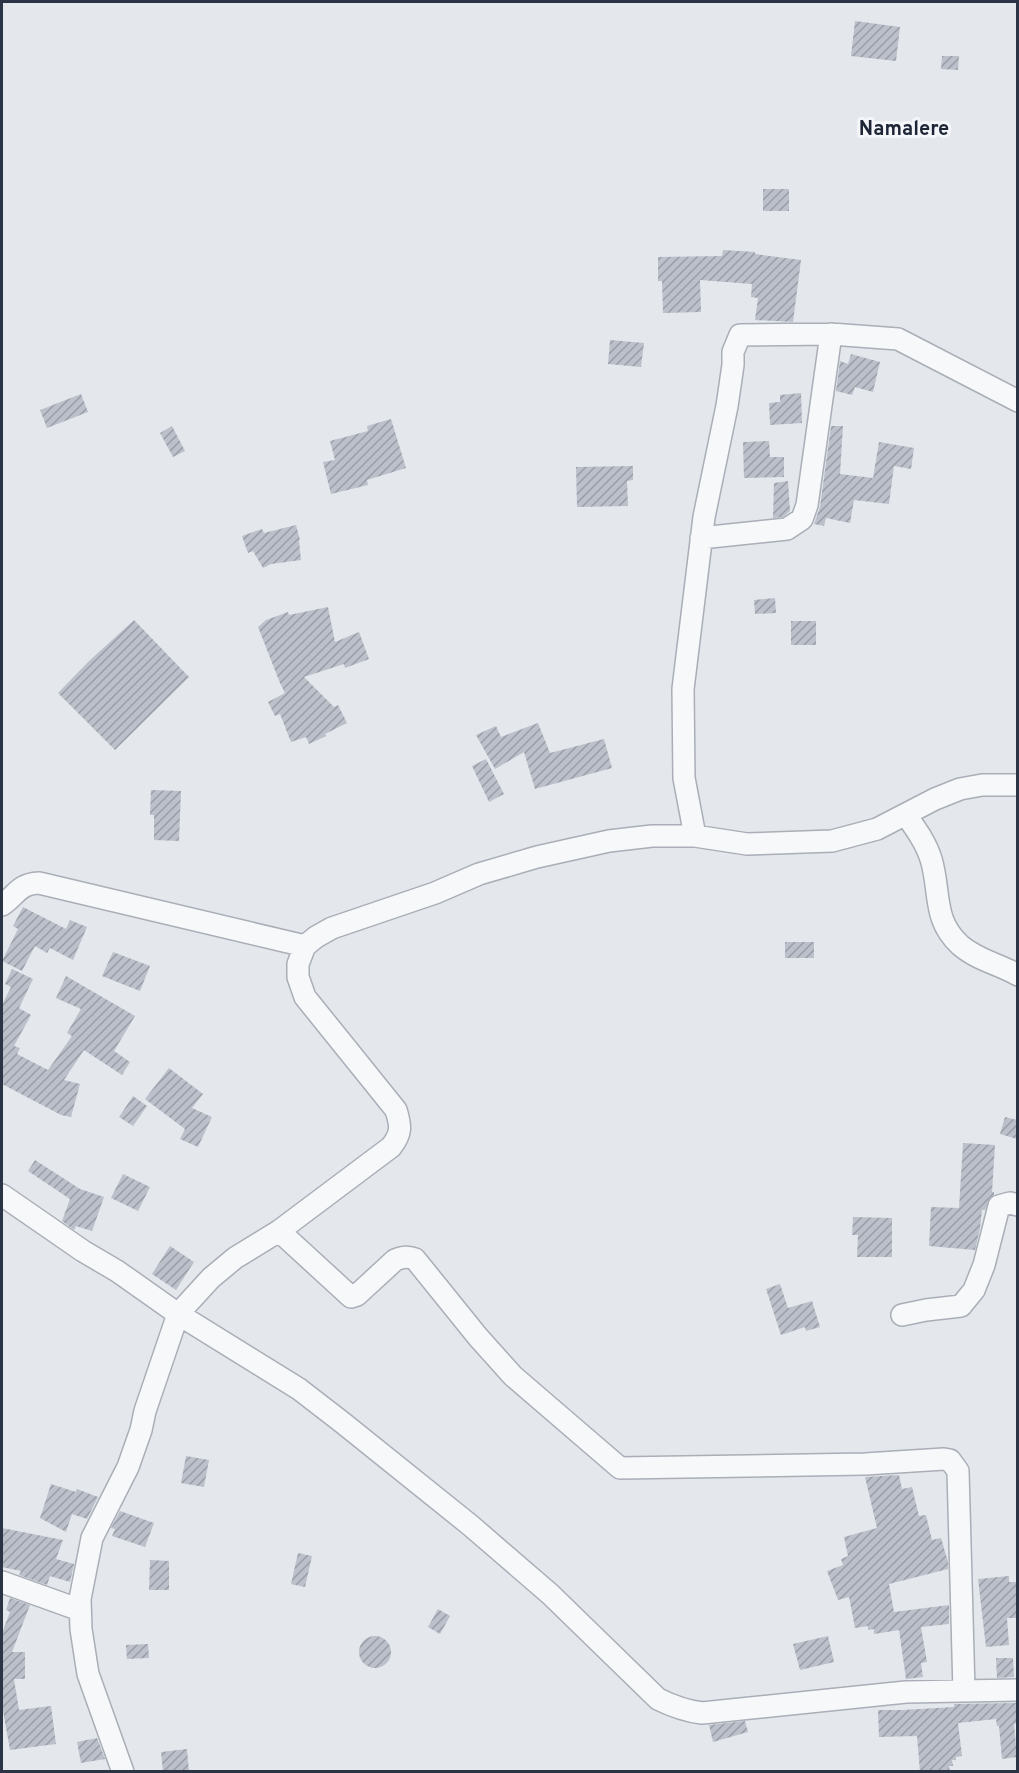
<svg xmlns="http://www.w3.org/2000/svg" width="1019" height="1773" viewBox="0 0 1019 1773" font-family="Overpass,sans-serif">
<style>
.building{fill:url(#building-hatch)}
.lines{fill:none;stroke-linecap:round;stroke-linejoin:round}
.minor-casing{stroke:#a9aeb7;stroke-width:24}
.minor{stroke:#f7f8fa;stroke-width:21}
.labels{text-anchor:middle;stroke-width:6;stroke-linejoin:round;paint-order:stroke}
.quarter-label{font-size:20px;font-weight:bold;fill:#1d2536;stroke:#f4f6f9}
</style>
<defs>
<pattern id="building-hatch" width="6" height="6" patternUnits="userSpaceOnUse" patternTransform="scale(1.5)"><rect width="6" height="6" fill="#bbc0ca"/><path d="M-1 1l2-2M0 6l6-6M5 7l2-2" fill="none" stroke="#989da6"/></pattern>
</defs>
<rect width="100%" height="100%" fill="#e4e7ec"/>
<path class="building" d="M 855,21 L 900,27 L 896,61 L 851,56 Z
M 942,56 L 959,56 L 958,70 L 941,69 Z
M 763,189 L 789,189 L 789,211 L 763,211 Z
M 723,250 L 755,252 L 755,254 L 801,260 L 793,322 L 755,320 L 758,298 L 751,297 L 752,284 L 700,280 L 701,312 L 663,313 L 662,281 L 658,281 L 658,257 L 722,256 Z
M 610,340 L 644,343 L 641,367 L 608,364 Z
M 851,354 L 880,362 L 873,392 L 855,387 L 852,395 L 836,391 L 840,361 L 848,364 Z
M 801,393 L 802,423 L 770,425 L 769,403 L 780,402 L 780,395 Z
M 81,394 L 88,412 L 47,428 L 40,410 Z
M 391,419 L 406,468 L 367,480 L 368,485 L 331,494 L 323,462 L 335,460 L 330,441 L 368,431 L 367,426 Z
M 172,426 L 185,451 L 173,457 L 160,433 Z
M 831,426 L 843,426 L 840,474 L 873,478 L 879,442 L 914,448 L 911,469 L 894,466 L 889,504 L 854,500 L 850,523 L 826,518 L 824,526 L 814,524 L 820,507 Z
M 769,441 L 770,457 L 784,457 L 784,477 L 744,478 L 743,442 Z
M 633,466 L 633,480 L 627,481 L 628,506 L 577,507 L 576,467 Z
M 788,481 L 790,511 L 783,517 L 773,518 L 774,483 Z
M 296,525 L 300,540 L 299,541 L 301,560 L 271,564 L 263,568 L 253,551 L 248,553 L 242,536 L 262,529 L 264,533 Z
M 775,598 L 776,613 L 755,614 L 754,600 Z
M 328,607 L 335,642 L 359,632 L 369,659 L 345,668 L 344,664 L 304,677 L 334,707 L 338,705 L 347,723 L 325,734 L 326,736 L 309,744 L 306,737 L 291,742 L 280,714 L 275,716 L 268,702 L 285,693 L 280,683 L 258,627 L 266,620 L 288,612 L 289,615 Z
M 134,620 L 189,677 L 115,750 L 58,693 L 88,662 Z
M 791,621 L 816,621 L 816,645 L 791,645 Z
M 538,723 L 550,753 L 604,739 L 612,768 L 535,789 L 524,752 L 495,769 L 476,735 L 496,726 L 501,737 Z
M 486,759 L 504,794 L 489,802 L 472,766 Z
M 151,790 L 181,791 L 179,841 L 154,840 L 154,815 L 150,815 Z
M 23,907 L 66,929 L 70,920 L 87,927 L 73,960 L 50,948 L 47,953 L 35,946 L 22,971 L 2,961 L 18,929 L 13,926 Z
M 785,942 L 814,942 L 814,958 L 785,958 Z
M 113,952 L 150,966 L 140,991 L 102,976 Z
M 12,969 L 33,979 L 19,1008 L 31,1015 L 14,1046 L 20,1048 L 17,1054 L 48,1070 L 72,1036 L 67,1033 L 81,1009 L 56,998 L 66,976 L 135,1016 L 114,1051 L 130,1062 L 122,1075 L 84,1050 L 64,1080 L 80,1084 L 71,1117 L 61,1115 L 2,1084 L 2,1005 L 11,987 L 5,984 Z
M 169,1068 L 203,1094 L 192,1108 L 212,1117 L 198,1147 L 180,1139 L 185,1129 L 145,1099 Z
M 133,1096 L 147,1106 L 133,1126 L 119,1117 Z
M 1005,1117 L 1017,1120 L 1017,1139 L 1000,1134 Z
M 963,1143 L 995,1145 L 992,1192 L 994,1192 L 994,1195 L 990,1198 L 985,1210 L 982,1210 L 980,1228 L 975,1250 L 929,1246 L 931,1207 L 959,1208 Z
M 35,1160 L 80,1189 L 104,1197 L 92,1231 L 76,1226 L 74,1230 L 62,1221 L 70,1199 L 28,1171 Z
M 123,1174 L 150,1187 L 138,1211 L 111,1198 Z
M 853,1217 L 892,1218 L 892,1257 L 857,1257 L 858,1235 L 852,1235 Z
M 170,1246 L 194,1262 L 176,1290 L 152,1274 Z
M 780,1284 L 788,1308 L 812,1301 L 820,1327 L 806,1331 L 805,1327 L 781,1335 L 766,1289 Z
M 186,1456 L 209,1460 L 204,1487 L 181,1483 Z
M 899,1475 L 902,1489 L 912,1487 L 919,1516 L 926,1515 L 932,1540 L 941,1538 L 948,1562 L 948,1569 L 889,1584 L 894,1612 L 949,1605 L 949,1624 L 921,1627 L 927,1662 L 921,1663 L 923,1677 L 907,1679 L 906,1679 L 899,1630 L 874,1634 L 874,1629 L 868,1630 L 868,1626 L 855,1628 L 849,1597 L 838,1600 L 827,1571 L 843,1565 L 841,1559 L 848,1556 L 844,1537 L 877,1528 L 865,1477 Z
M 51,1484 L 76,1492 L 77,1489 L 98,1497 L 87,1519 L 72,1514 L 66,1532 L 40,1518 Z
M 120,1511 L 154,1523 L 145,1547 L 112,1536 L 115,1529 L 111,1528 Z
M 2,1528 L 63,1540 L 56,1559 L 74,1564 L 70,1582 L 50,1576 L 47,1585 L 19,1575 L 21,1571 L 2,1567 Z
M 298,1553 L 312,1556 L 305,1587 L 291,1584 Z
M 150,1560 L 169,1561 L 169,1590 L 149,1590 Z
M 1009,1576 L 1009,1582 L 1017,1582 L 1017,1618 L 1007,1618 L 1009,1645 L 986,1647 L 978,1579 Z
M 10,1598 L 30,1605 L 12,1652 L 25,1652 L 25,1679 L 14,1679 L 19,1710 L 51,1706 L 56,1744 L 10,1750 L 3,1711 L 2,1711 L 2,1633 L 10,1612 L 6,1610 Z
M 438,1609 L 450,1616 L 440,1634 L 428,1627 Z
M359 1652a16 16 0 1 1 32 0a16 16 0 1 1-32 0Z
M 828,1636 L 834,1662 L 800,1670 L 793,1644 Z
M 148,1644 L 149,1658 L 127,1659 L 126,1645 Z
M 996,1658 L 1013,1658 L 1014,1677 L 997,1678 Z
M 1017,1703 L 1017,1723 L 1014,1724 L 1017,1757 L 1002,1759 L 999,1726 L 997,1726 L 996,1719 L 958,1723 L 962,1756 L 956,1757 L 956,1760 L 952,1760 L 953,1766 L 949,1766 L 950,1772 L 920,1772 L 917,1736 L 879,1737 L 878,1710 L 903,1710 L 954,1707 L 954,1704 Z
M 745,1721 L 748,1732 L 713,1742 L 709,1725 Z
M 97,1738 L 105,1759 L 81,1763 L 77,1742 Z
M 187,1749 L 189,1772 L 163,1772 L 161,1752 Z"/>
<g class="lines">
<defs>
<path id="minor" d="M 701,538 L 787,529 L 802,519 L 807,505 L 831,334
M 906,815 C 916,829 926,843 931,859 C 941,892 932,919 960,945 C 977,960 999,964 1018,975
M 695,836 L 684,778 L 683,689 L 704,517 L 727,406 L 733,365 L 733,352 L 740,335 L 831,334 L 898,339 L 1018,401
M 2,905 C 17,895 18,884 39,883 L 305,946
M 2,1195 L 83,1251 L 117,1271 L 178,1314 L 299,1389 L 343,1423 L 470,1525 L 550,1594 L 658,1699 C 672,1706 686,1711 702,1713 L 906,1692 L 1018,1690
M 279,1231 L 351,1297 L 357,1295 L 395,1260 C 403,1257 408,1256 415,1259 L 478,1337 L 513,1376 L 620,1468 L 865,1464 L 944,1459 L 950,1460 L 958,1471 L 964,1691
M 902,1315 L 926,1310 L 961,1306 L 974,1290 L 984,1265 L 999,1206 L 1010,1203 L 1018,1205
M 2,1582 L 80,1610
M 123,1772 L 88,1674 L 81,1629 L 80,1599 L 92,1538 L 128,1467 L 141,1430 L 145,1411 L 178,1314 L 211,1278 L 235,1258 L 279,1231 L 391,1147 C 402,1133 401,1126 396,1110 L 305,997 L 298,977 L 298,964 L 305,946 L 316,937 L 332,928 L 435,893 L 479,874 L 537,857 L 609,841 L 652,836 L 695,836 L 747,844 L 832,841 L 877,829 L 935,799 L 960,789 L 982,785 L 1018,785"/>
</defs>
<use href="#minor" class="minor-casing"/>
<use href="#minor" class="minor"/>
</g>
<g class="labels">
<g class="quarter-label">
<text x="904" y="135">Namalere</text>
</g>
</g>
<rect width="1019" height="1773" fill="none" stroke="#2b3445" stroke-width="6"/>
</svg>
